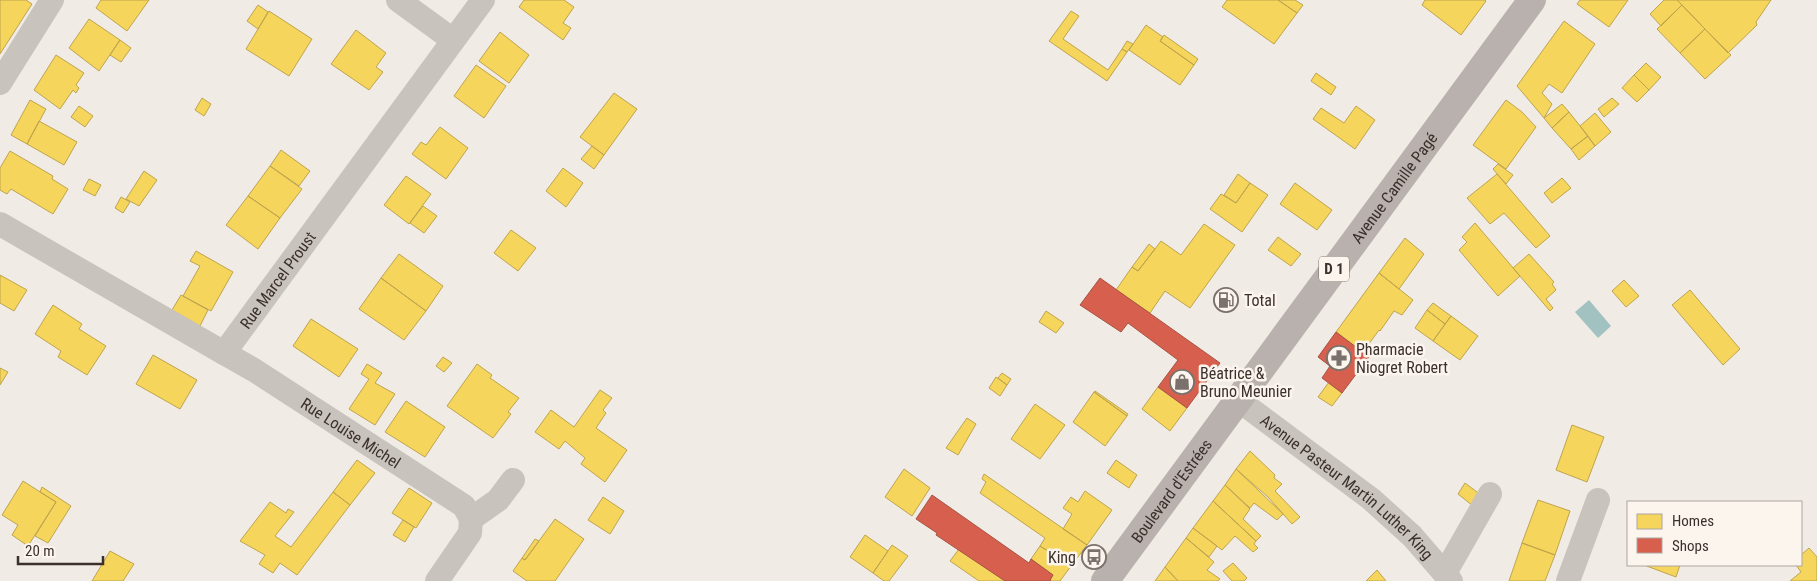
<svg xmlns="http://www.w3.org/2000/svg" width="1817" height="581" viewBox="0 0 1817 581" font-family="'Roboto Condensed',sans-serif">
<style>
.water{fill:#a1c2c1}
.homes{fill:#f6d55c;stroke:#bea44d}
.shops{fill:#d6604d;stroke:#a85243}
.lines{fill:none;stroke-linecap:round;stroke-linejoin:round}
.minor{stroke:#c9c3be;stroke-width:24}
.primary{stroke:#b8b1ad;stroke-width:28}
.labels{text-anchor:middle;stroke-width:5;stroke-linejoin:round;paint-order:stroke}
.shield{fill:#fbf5ee;stroke:#756b66;stroke-width:1}
.shield-label{font-size:15px;font-weight:bold;fill:#3b302b}
.street-label{font-size:16px;fill:#3b302b;stroke:#fbf5ee}
.poi-label{font-size:16px;fill:#3b302b;stroke:#fbf5ee;text-anchor:start}
</style>
<rect width="100%" height="100%" fill="#f0ebe5"/>
<path class="water" d="M 1589,300 L 1611,326 L 1598,338 L 1575,312 Z"/>
<path class="homes" d="M 0,0 L 26,0 L 32,4 L 0,54 Z
M 101,0 L 149,0 L 127,31 L 96,8 Z
M 524,0 L 564,0 L 574,7 L 563,23 L 571,28 L 563,40 L 519,7 Z
M 1227,0 L 1278,0 L 1297,13 L 1274,44 L 1222,7 Z
M 1278,0 L 1295,0 L 1303,5 L 1297,13 Z
M 1425,0 L 1485,0 L 1486,1 L 1461,35 L 1422,5 Z
M 1580,0 L 1628,0 L 1609,27 L 1577,4 Z
M 1664,0 L 1677,0 L 1682,5 L 1661,26 L 1650,14 Z
M 1677,0 L 1771,0 L 1756,22 L 1757,25 L 1728,53 Z
M 258,5 L 268,12 L 258,29 L 247,21 Z
M 1682,5 L 1705,29 L 1680,53 L 1657,29 Z
M 269,11 L 312,39 L 289,76 L 246,49 Z
M 1071,11 L 1079,16 L 1063,39 L 1108,70 L 1122,49 L 1127,52 L 1107,81 L 1049,41 Z
M 89,19 L 120,40 L 99,71 L 69,48 Z
M 1564,21 L 1595,44 L 1562,93 L 1549,84 L 1542,93 L 1552,104 L 1544,118 L 1517,86 Z
M 1146,25 L 1163,37 L 1160,41 L 1194,65 L 1180,85 L 1129,50 Z
M 1705,29 L 1731,55 L 1705,79 L 1680,53 Z
M 356,30 L 386,53 L 376,67 L 383,72 L 369,90 L 331,64 Z
M 500,32 L 529,55 L 509,83 L 479,61 Z
M 1164,35 L 1198,59 L 1194,65 L 1160,41 Z
M 120,40 L 131,48 L 121,62 L 110,55 Z
M 1127,41 L 1133,44 L 1127,52 L 1122,49 Z
M 56,55 L 84,73 L 76,85 L 79,88 L 76,93 L 73,90 L 60,109 L 34,90 Z
M 1646,63 L 1661,77 L 1649,90 L 1634,75 Z
M 476,65 L 506,86 L 484,118 L 454,96 Z
M 1316,73 L 1336,87 L 1331,95 L 1311,81 Z
M 1634,75 L 1649,90 L 1637,102 L 1622,88 Z
M 614,93 L 637,109 L 604,155 L 580,137 Z
M 202,98 L 211,104 L 204,116 L 195,110 Z
M 1612,98 L 1619,104 L 1604,117 L 1598,109 Z
M 30,100 L 46,109 L 27,144 L 11,135 Z
M 1506,100 L 1522,112 L 1536,127 L 1506,169 L 1473,145 Z
M 1562,104 L 1569,112 L 1552,128 L 1544,118 Z
M 79,106 L 93,116 L 85,127 L 71,117 Z
M 1356,106 L 1375,120 L 1355,149 L 1313,119 L 1321,108 L 1344,123 Z
M 1569,112 L 1588,136 L 1571,149 L 1552,128 Z
M 1595,113 L 1611,132 L 1595,146 L 1580,126 Z
M 39,121 L 77,142 L 64,165 L 27,144 Z
M 440,127 L 468,148 L 446,179 L 412,154 L 421,142 L 426,145 Z
M 1588,136 L 1595,146 L 1579,160 L 1571,149 Z
M 592,146 L 604,155 L 594,169 L 581,159 Z
M 281,150 L 310,171 L 299,186 L 270,166 Z
M 10,151 L 53,176 L 52,179 L 68,189 L 53,214 L 11,189 L 7,194 L 0,190 L 0,168 Z
M 1498,164 L 1513,175 L 1506,184 L 1493,169 Z
M 270,166 L 302,189 L 280,218 L 248,196 Z
M 563,168 L 583,183 L 566,207 L 546,191 Z
M 144,171 L 157,180 L 139,206 L 126,199 Z
M 1238,174 L 1250,183 L 1236,203 L 1224,195 Z
M 1497,174 L 1550,236 L 1536,248 L 1504,213 L 1490,224 L 1467,198 Z
M 406,176 L 431,194 L 409,224 L 384,205 Z
M 1562,178 L 1571,188 L 1552,203 L 1544,193 Z
M 89,179 L 101,185 L 95,196 L 83,190 Z
M 1250,183 L 1268,195 L 1242,232 L 1210,209 L 1221,194 L 1236,203 Z
M 1295,183 L 1332,210 L 1317,230 L 1280,204 Z
M 248,196 L 280,218 L 258,249 L 226,225 Z
M 121,197 L 130,202 L 123,213 L 115,208 Z
M 423,206 L 437,216 L 424,233 L 410,223 Z
M 1475,223 L 1520,276 L 1498,296 L 1459,250 L 1467,242 L 1462,237 Z
M 1204,224 L 1235,245 L 1190,308 L 1165,291 L 1150,313 L 1116,290 L 1132,267 L 1138,271 L 1161,241 L 1181,255 Z
M 511,230 L 536,248 L 518,271 L 494,253 Z
M 1278,237 L 1301,254 L 1291,266 L 1268,250 Z
M 1405,238 L 1424,254 L 1399,289 L 1379,273 Z
M 1149,244 L 1155,249 L 1138,271 L 1132,267 Z
M 196,251 L 233,272 L 211,311 L 183,296 L 200,266 L 190,261 Z
M 399,254 L 443,286 L 426,311 L 381,278 Z
M 1529,254 L 1554,282 L 1552,284 L 1556,290 L 1546,299 L 1553,308 L 1550,311 L 1513,268 Z
M 1379,273 L 1413,300 L 1402,315 L 1394,311 L 1380,331 L 1379,330 L 1363,352 L 1336,332 Z
M 0,275 L 27,290 L 14,311 L 0,303 Z
M 381,278 L 426,311 L 404,340 L 359,309 Z
M 1624,280 L 1639,296 L 1626,307 L 1612,291 Z
M 1690,290 L 1740,349 L 1723,365 L 1672,305 Z
M 181,295 L 208,310 L 200,326 L 172,310 Z
M 1433,303 L 1451,316 L 1445,324 L 1427,310 Z
M 53,305 L 82,324 L 79,329 L 106,346 L 87,375 L 58,357 L 61,351 L 35,334 Z
M 1427,310 L 1445,324 L 1433,341 L 1415,328 Z
M 1046,311 L 1064,323 L 1056,333 L 1039,322 Z
M 1451,316 L 1478,336 L 1460,360 L 1433,341 Z
M 311,319 L 358,349 L 339,377 L 293,346 Z
M 153,355 L 197,380 L 180,409 L 136,384 Z
M 443,357 L 452,363 L 444,372 L 436,366 Z
M 367,364 L 382,373 L 375,383 L 395,394 L 375,425 L 349,409 L 369,379 L 361,374 Z
M 477,364 L 492,375 L 490,378 L 519,398 L 508,412 L 511,414 L 493,438 L 447,406 Z
M 0,368 L 8,372 L 0,385 Z
M 1002,373 L 1011,379 L 1007,385 L 998,378 Z
M 996,377 L 1007,385 L 1000,396 L 989,388 Z
M 1329,382 L 1342,393 L 1332,406 L 1318,397 Z
M 1158,387 L 1187,408 L 1170,431 L 1142,409 Z
M 600,390 L 612,398 L 603,410 L 606,413 L 596,428 L 627,450 L 605,482 L 581,464 L 585,458 L 565,441 L 559,449 L 535,432 L 551,410 L 574,427 Z
M 1095,391 L 1128,414 L 1127,416 L 1094,392 Z
M 1094,392 L 1127,416 L 1105,446 L 1073,422 Z
M 406,401 L 445,427 L 425,457 L 385,432 Z
M 1035,404 L 1065,425 L 1040,459 L 1011,439 Z
M 967,418 L 976,424 L 958,455 L 946,448 Z
M 1572,425 L 1604,437 L 1587,482 L 1556,470 Z
M 1250,451 L 1275,475 L 1274,478 L 1282,484 L 1275,491 L 1300,517 L 1292,524 L 1268,497 L 1236,469 Z
M 357,460 L 375,473 L 350,505 L 333,492 Z
M 1116,460 L 1137,475 L 1129,488 L 1107,473 Z
M 904,469 L 930,488 L 912,516 L 885,497 Z
M 1236,469 L 1283,514 L 1277,520 L 1254,503 L 1250,508 L 1225,485 Z
M 984,474 L 1087,545 L 1071,566 L 1040,546 L 1045,538 L 980,493 L 986,482 L 982,479 Z
M 23,481 L 56,502 L 28,546 L 12,535 L 18,525 L 2,515 Z
M 1465,483 L 1481,495 L 1473,506 L 1458,494 Z
M 1225,485 L 1250,509 L 1243,519 L 1261,536 L 1256,541 L 1213,501 Z
M 42,487 L 71,506 L 48,543 L 35,536 L 56,502 L 40,492 Z
M 409,488 L 432,503 L 416,528 L 392,513 Z
M 1085,491 L 1112,510 L 1087,545 L 1063,529 L 1072,514 L 1063,508 L 1071,497 L 1078,502 Z
M 333,492 L 350,505 L 297,575 L 280,563 L 273,573 L 259,564 L 265,555 L 240,541 L 270,502 L 286,513 L 288,509 L 294,512 L 275,536 L 291,547 Z
M 603,497 L 624,511 L 610,534 L 588,520 Z
M 1538,500 L 1570,511 L 1555,555 L 1522,543 Z
M 1213,501 L 1256,541 L 1254,544 L 1258,548 L 1253,552 L 1235,536 L 1222,550 L 1193,528 Z
M 555,519 L 584,539 L 555,581 L 527,581 L 513,571 L 522,558 L 525,560 Z
M 403,520 L 414,527 L 405,542 L 393,535 Z
M 1193,528 L 1217,546 L 1209,557 L 1186,538 Z
M 865,535 L 888,551 L 873,573 L 850,557 Z
M 1186,538 L 1214,562 L 1207,570 L 1220,579 L 1218,581 L 1178,581 L 1165,567 Z
M 535,539 L 539,541 L 525,560 L 522,558 Z
M 1522,543 L 1555,555 L 1545,581 L 1509,581 Z
M 892,545 L 908,556 L 889,581 L 884,581 L 873,573 Z
M 1040,546 L 1071,566 L 1060,581 L 1051,581 L 1050,580 L 1053,575 L 1031,559 Z
M 1809,548 L 1817,557 L 1817,581 L 1790,581 L 1801,572 L 1796,565 L 1801,565 L 1801,555 Z
M 959,549 L 1005,581 L 979,581 L 950,561 Z
M 110,551 L 134,564 L 123,581 L 92,581 Z
M 1233,563 L 1247,578 L 1244,581 L 1232,581 L 1223,571 Z
M 1644,565 L 1680,565 L 1676,577 Z
M 1165,567 L 1178,581 L 1155,581 Z
M 1377,570 L 1386,581 L 1366,581 Z"/>
<path class="shops" d="M 1100,278 L 1220,363 L 1187,408 L 1158,387 L 1178,360 L 1128,323 L 1121,332 L 1080,305 Z
M 1336,332 L 1369,357 L 1342,393 L 1322,378 L 1330,366 L 1318,357 Z
M 932,495 L 1029,563 L 1031,559 L 1053,575 L 1050,580 L 1051,581 L 1005,581 L 936,535 L 937,533 L 916,519 Z"/>
<g class="lines">
<g class="minor">
<path d="M 398,0 L 453,40"/>
<path d="M 0,83 L 52,0"/>
<path id="s1" d="M 0,224 L 224,353 L 483,0"/>
<path id="s2" d="M 224,353 L 254,370 L 464,506 L 471,519 L 470,533 L 437,581"/>
<path id="s3" d="M 1237,399 L 1371,499 L 1412,536 L 1451,581"/>
<path d="M 471,519 L 498,500 L 513,480"/>
<path d="M 1445,573 L 1490,494"/>
<path d="M 1568,581 L 1598,500"/>
</g>
<path class="primary" id="s4" d="M 1105,581 L 1532,0"/>
</g>
<defs>
<symbol id="fuel-ring" viewBox="-11 -11 22 22"><circle r="9.5" fill="#fbf5ee" stroke="#7a716c" stroke-width="1.5"/><path d="M-5.5-6h7V0h2V4h1.3V-2.5L3-4.5l.8-.8L6-3V5H2.5V1h-1V6h-7ZM-4.2-4.7v3.2H.2V-4.7Z" fill="#7a716c"/></symbol>
<symbol id="pharmacy-ring" viewBox="-11 -11 22 22"><circle r="9.5" fill="#fbf5ee" stroke="#7a716c" stroke-width="1.5"/><path d="M-2-6h4v4h4v4h-4v4h-4v-4h-4v-4h4Z" fill="#7a716c"/></symbol>
<symbol id="shop-ring" viewBox="-11 -11 22 22"><circle r="9.5" fill="#fbf5ee" stroke="#7a716c" stroke-width="1.5"/><path d="M-5-2.5h2.3a2.7 3.5 0 0 1 5.4 0H5L5.5 6h-11ZM-1.5-2.5h3a1.5 2.3 0 0 0-3 0Z" fill="#7a716c"/></symbol>
<symbol id="bus-ring" viewBox="-11 -11 22 22"><circle r="9.5" fill="#fbf5ee" stroke="#7a716c" stroke-width="1.5"/><path d="M-5-6H5V4H4V6H2V4H-2V6H-4V4H-5ZM-3.5-4V0h7V-4ZM-3.5 1.2v1.5H-2V1.2ZM2 1.2v1.5H3.5V1.2Z" fill="#7a716c"/></symbol>
</defs>
<g fill-rule="evenodd">
<use href="#fuel-ring" x="1212" y="286" width="28" height="28"/>
<use href="#pharmacy-ring" x="1325" y="344" width="28" height="28"/>
<use href="#shop-ring" x="1168" y="368" width="28" height="28"/>
<use href="#bus-ring" x="1080" y="543" width="28" height="28"/>
</g>
<g class="labels">
<rect class="shield" x="1319" y="256.5" width="30" height="25" rx="4"/>
<g class="shield-label">
<text x="1334" y="274">D 1</text>
</g>
<g class="street-label">
<text dy="6" stroke="none"><textPath href="#s4" startOffset="488">Avenue Camille Pagé</textPath></text>
<text dy="6" stroke="none"><textPath href="#s1" startOffset="349">Rue Marcel Proust</textPath></text>
<text dy="6" stroke="none"><textPath href="#s2" startOffset="150">Rue Louise Michel</textPath></text>
<text dy="6" stroke="none"><textPath href="#s3" startOffset="141">Avenue Pasteur Martin Luther King</textPath></text>
<text dy="6" stroke="none"><textPath href="#s4" startOffset="112">Boulevard d'Estrées</textPath></text>
</g>
<g class="poi-label">
<text x="1244" y="306">Total</text>
<text x="1356" y="355">Pharmacie<tspan x="1356" dy="18">Niogret Robert</tspan></text>
<text x="1200" y="379">Béatrice &amp;<tspan x="1200" dy="18">Bruno Meunier</tspan></text>
<text x="1076" y="563" text-anchor="end">King</text>
</g>
</g>
<rect x="1627" y="501" width="175" height="65" fill="#fbf5ee" stroke="#aea6a0"/>
<rect x="1637" y="514" width="25" height="15" fill="#f6d55c" stroke="#aea6a0"/>
<text x="1672" y="526" font-size="15" fill="#3b302b">Homes</text>
<rect x="1637" y="538" width="25" height="15" fill="#d6604d" stroke="#aea6a0"/>
<text x="1672" y="551" font-size="15" fill="#3b302b">Shops</text>
<path d="M18 556v8h85v-8" fill="none" stroke="#3b302b" stroke-width="2.5"/>
<text x="25" y="556" font-size="15" fill="#3b302b" stroke="#fbf5ee" stroke-width="4" paint-order="stroke">20 m</text>
</svg>
